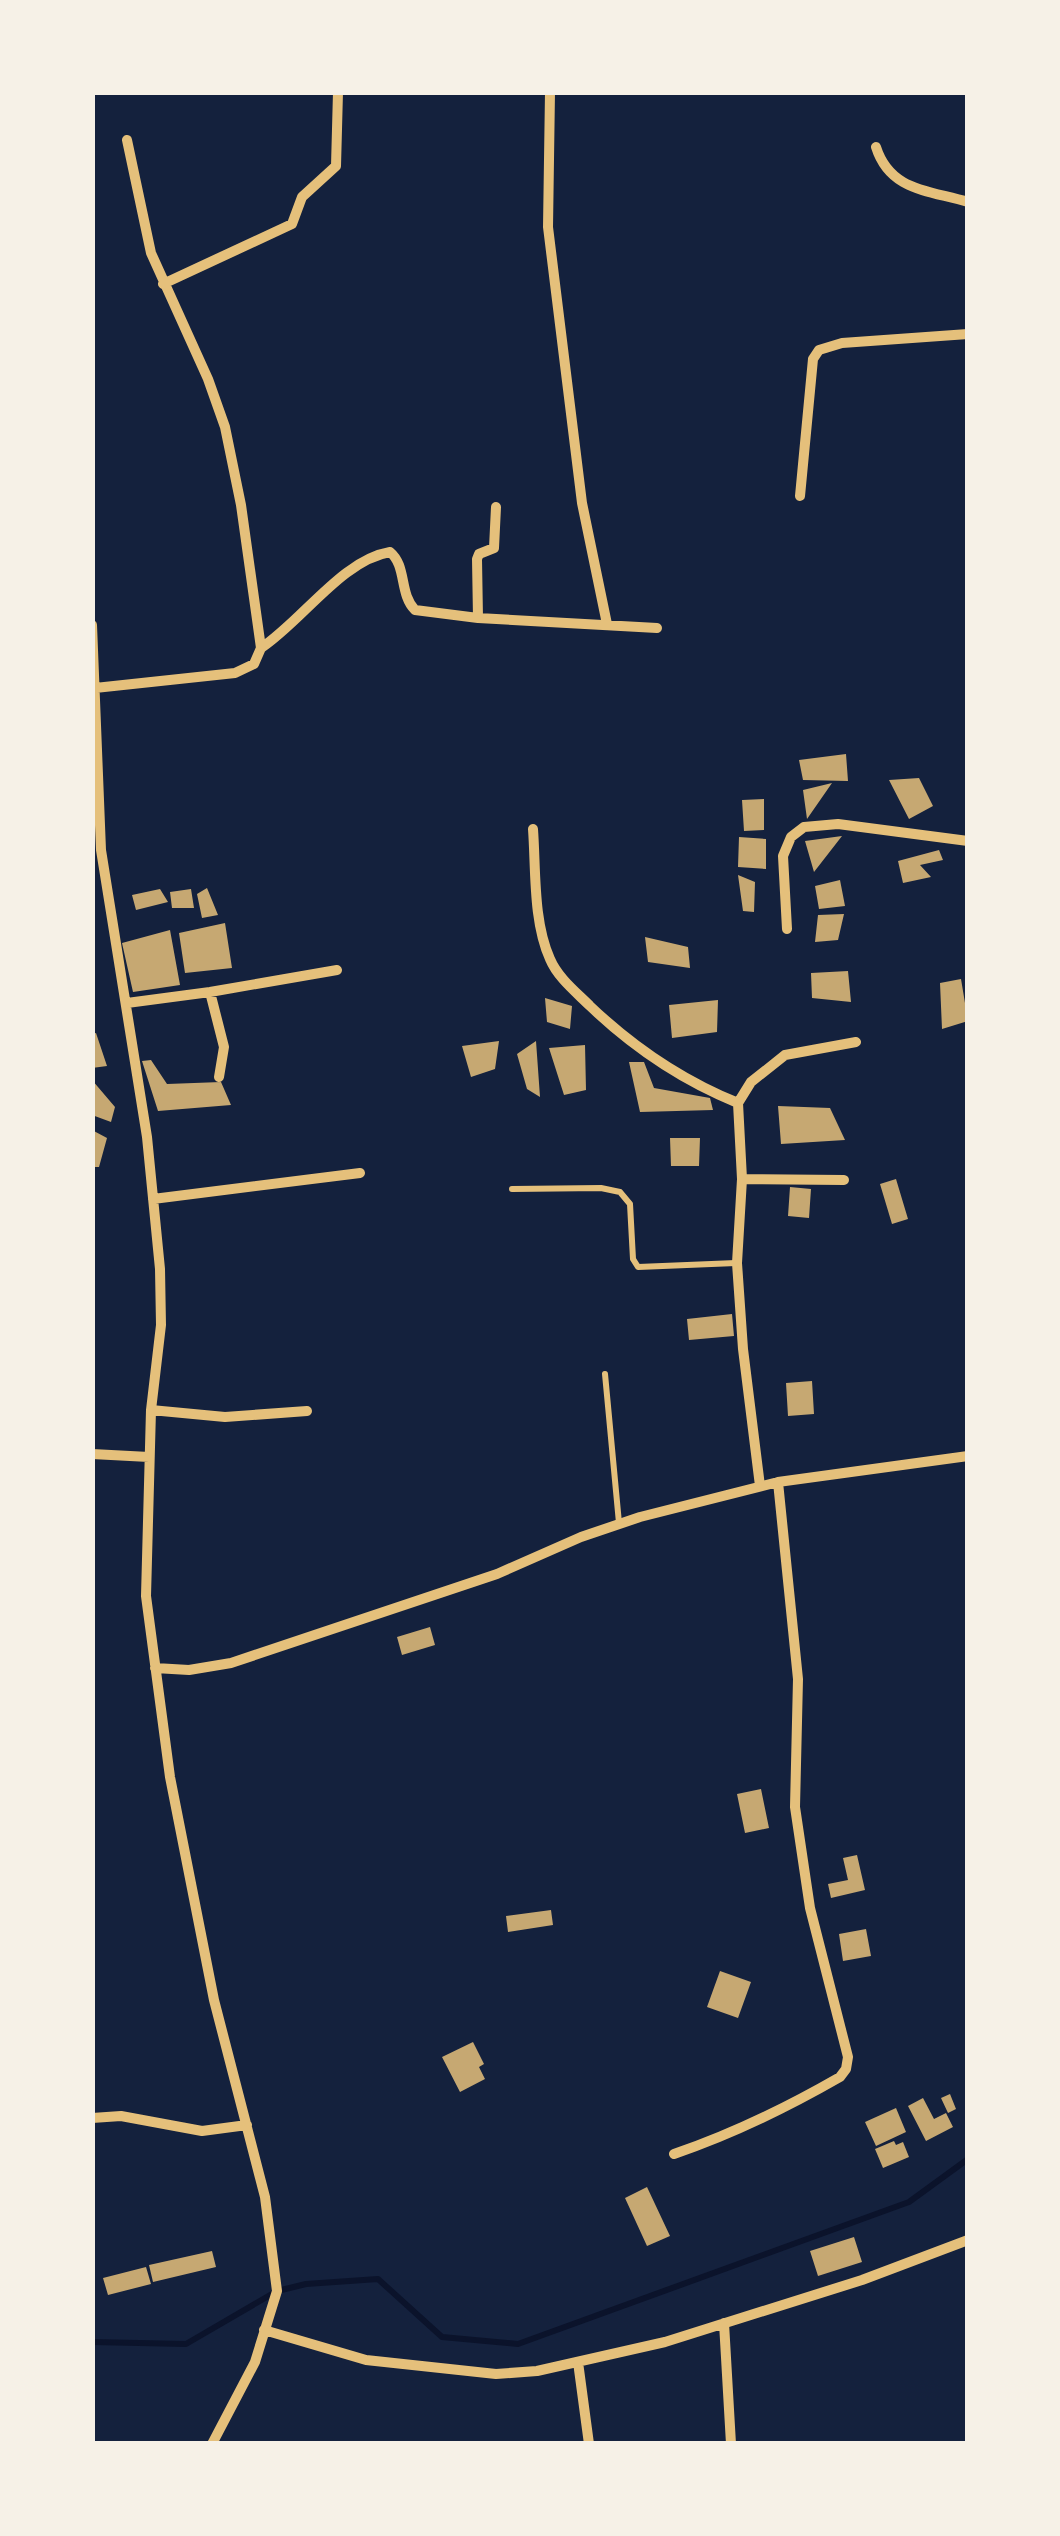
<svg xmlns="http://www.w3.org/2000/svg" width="1060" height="2536" viewBox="0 0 1060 2536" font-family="Jost,sans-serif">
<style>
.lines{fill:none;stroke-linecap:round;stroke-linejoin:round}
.stream{stroke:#0b132b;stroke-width:6}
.building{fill:#c6a872}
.service{stroke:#e5c07b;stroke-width:6}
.minor{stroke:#e5c07b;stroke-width:10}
</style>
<rect width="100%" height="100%" fill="#14213d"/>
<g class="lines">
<path class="stream" d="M 92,2342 L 186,2344 L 277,2291 L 306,2284 L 378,2279 L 442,2337 L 518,2344 L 909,2202 L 968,2159"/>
</g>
<path class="building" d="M 846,754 L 848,781 L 803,780 L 799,760 Z
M 919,778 L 933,806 L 909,819 L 889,780 Z
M 832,783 L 807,819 L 803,790 Z
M 764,799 L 764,830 L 744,831 L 742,800 Z
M 842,836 L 814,872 L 805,841 Z
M 739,837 L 766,839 L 766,869 L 738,867 Z
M 939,850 L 943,860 L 920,865 L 931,877 L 903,883 L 898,861 Z
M 738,875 L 755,882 L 754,912 L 743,911 Z
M 840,880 L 845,906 L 819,909 L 815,886 Z
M 207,888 L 218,915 L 202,918 L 197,894 Z
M 160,889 L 168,902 L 136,910 L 132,895 Z
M 191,889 L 194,908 L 172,908 L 170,892 Z
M 844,914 L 838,940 L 815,942 L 818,915 Z
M 225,923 L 232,968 L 185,973 L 179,933 Z
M 170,930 L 180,985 L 133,992 L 122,943 Z
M 645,937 L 688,947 L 690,968 L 648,962 Z
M 848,971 L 851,1002 L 812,998 L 811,973 Z
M 961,979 L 968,1021 L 942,1029 L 940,983 Z
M 545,998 L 572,1006 L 570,1029 L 547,1022 Z
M 718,1000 L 717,1032 L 672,1038 L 669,1005 Z
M 96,1033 L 107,1066 L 92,1068 L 92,1034 Z
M 499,1041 L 495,1069 L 471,1077 L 462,1046 Z
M 536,1041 L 540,1097 L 527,1089 L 517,1054 Z
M 585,1045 L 586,1090 L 564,1095 L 549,1048 Z
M 151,1060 L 167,1084 L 221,1082 L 231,1105 L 158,1111 L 142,1061 Z
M 629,1062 L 644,1062 L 654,1088 L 710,1098 L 713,1110 L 640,1112 Z
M 92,1080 L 115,1107 L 111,1122 L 92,1115 Z
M 778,1106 L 830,1108 L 845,1140 L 781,1144 Z
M 92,1130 L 107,1138 L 99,1167 L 92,1167 Z
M 670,1138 L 700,1138 L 699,1166 L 671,1166 Z
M 896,1179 L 908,1219 L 892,1224 L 880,1184 Z
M 790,1187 L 811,1189 L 809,1218 L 788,1216 Z
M 732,1314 L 734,1336 L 689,1340 L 687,1319 Z
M 812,1381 L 814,1414 L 788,1416 L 786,1383 Z
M 430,1627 L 435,1645 L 402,1655 L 397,1637 Z
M 761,1789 L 769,1828 L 745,1833 L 737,1794 Z
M 857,1855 L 865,1890 L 831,1898 L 828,1884 L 848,1880 L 843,1858 Z
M 551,1910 L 553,1925 L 508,1932 L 506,1916 Z
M 866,1929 L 871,1956 L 843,1961 L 839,1934 Z
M 720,1971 L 751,1982 L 738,2018 L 707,2007 Z
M 473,2042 L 484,2064 L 479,2067 L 485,2079 L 460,2092 L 442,2057 Z
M 950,2094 L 956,2109 L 948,2113 L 941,2098 Z
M 923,2098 L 934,2119 L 946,2113 L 953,2127 L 926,2141 L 908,2106 Z
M 896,2108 L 906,2132 L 876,2146 L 865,2122 Z
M 894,2141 L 896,2145 L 903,2142 L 909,2157 L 883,2168 L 875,2149 Z
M 647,2187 L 670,2236 L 647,2246 L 625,2198 Z
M 854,2237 L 862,2262 L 818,2276 L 810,2251 Z
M 212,2251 L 216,2267 L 153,2282 L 149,2265 Z
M 146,2267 L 151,2284 L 108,2295 L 103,2278 Z"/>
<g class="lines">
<path class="service" d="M 512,1189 L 601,1188 L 620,1192 L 630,1204 L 633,1259 L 638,1267 L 736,1263
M 605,1374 L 619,1523"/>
<path class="minor" d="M 550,92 L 548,227 L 582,503 L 607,624
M 876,147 C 890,191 928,190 968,202
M 163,284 L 292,224 L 302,197 L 336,166 L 338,92
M 800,496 L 813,359 L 819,350 L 842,343 L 968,334
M 478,618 L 477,559 L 479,554 L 494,548 L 496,507
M 92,625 L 101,850 L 147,1137 L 160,1269 L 161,1325 L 151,1410 L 146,1596 L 170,1777 L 214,2000 L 265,2197 L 277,2291 L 255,2362 L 212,2444
M 261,648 C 303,620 342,560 390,552 C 407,566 399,594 415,610 L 478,618 L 657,628
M 95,688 L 235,673 L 254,664 L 261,648 L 241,505 L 225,427 L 208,379 L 151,253 L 127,140
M 533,829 C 536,871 533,921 550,959 C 558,978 576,992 590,1006 C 634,1048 681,1080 738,1103
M 787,929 L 783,856 L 791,837 L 804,827 L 838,824 L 968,841
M 210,992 L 224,1047 L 219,1077
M 127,1003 L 210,992 L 337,970
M 742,1179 L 844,1180
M 153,1199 L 360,1173
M 151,1410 L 225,1417 L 307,1411
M 92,1454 L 149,1457
M 760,1486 L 743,1349 L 737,1263 L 742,1179 L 738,1103 L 751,1082 L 785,1055 L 856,1042
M 155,1668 L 189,1670 L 231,1663 L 497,1574 L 581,1537 L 640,1517 L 778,1482 L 968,1456
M 92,2118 L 121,2116 L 202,2131 L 247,2125
M 674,2154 C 733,2134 786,2108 840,2077 L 846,2069 L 848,2057 L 810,1908 L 795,1807 L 798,1679 L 778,1482
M 724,2323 L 731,2444
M 264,2330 L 366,2360 L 496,2374 L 537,2371 L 665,2342 L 862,2280 L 968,2240
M 578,2362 L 589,2444"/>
</g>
<rect width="1060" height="2536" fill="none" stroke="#f6f1e7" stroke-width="190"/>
</svg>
